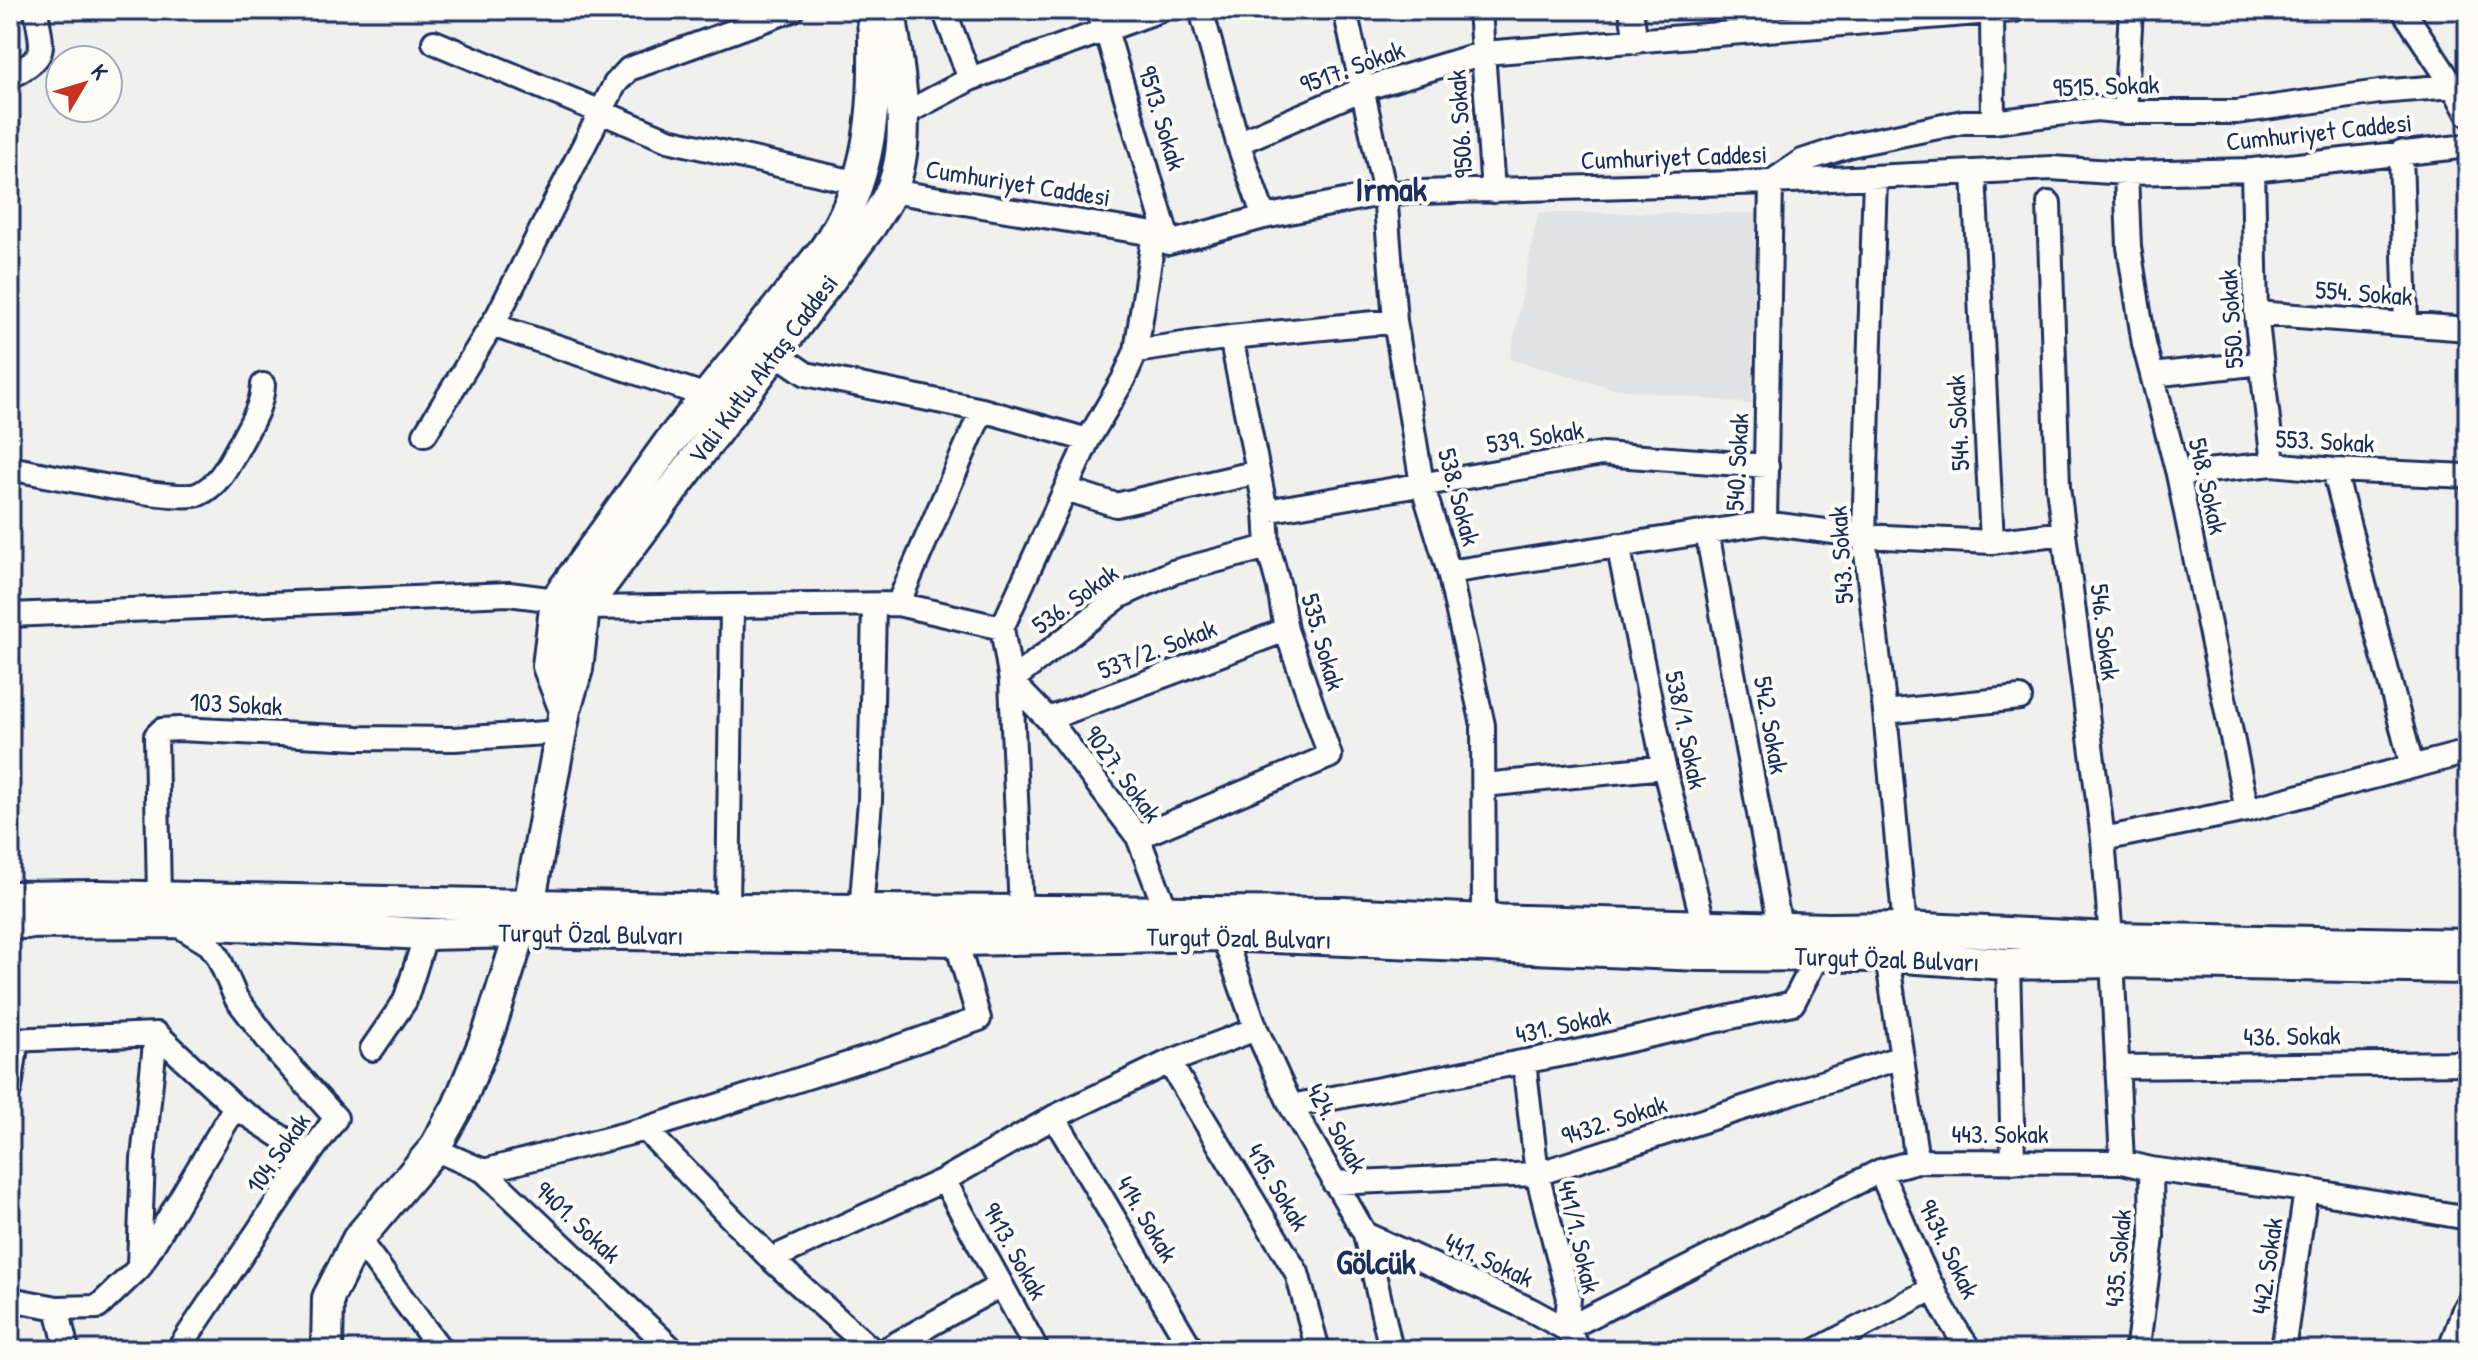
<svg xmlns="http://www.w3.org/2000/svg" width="2478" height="1360" viewBox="0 0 2478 1360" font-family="'Patrick Hand',sans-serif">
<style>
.built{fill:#e0e2e3}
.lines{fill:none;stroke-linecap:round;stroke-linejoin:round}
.street-casing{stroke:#1b2f5e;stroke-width:28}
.secondary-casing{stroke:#1b2f5e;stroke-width:36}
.street{stroke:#fdfcf7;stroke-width:22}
.secondary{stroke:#fdfcf7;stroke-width:30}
.labels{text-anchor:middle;stroke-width:8;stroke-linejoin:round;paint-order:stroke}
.street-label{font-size:26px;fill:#1b2f5e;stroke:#fdfcf7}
.district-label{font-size:34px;font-weight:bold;fill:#1b2f5e;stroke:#fdfcf7}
</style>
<rect width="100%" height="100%" fill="#f0f0ee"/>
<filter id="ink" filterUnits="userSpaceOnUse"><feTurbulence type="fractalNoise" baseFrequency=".0125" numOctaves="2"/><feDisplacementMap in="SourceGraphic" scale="16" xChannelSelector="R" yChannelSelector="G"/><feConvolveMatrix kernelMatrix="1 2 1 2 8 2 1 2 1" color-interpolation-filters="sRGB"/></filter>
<g filter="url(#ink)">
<path class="built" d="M 1538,213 L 1756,213 L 1751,404 L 1612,388 L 1510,359 Z"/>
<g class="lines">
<defs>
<path id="street" d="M 944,10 L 970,79
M 1096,10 L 1106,30 L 1169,243
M 1201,10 L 1238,143 L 1264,217
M 1345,10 L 1385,193 L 1395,321 L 1422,484 L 1449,572 L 1483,725 L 1484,920
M 1480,10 L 1493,191
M 1631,10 L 1636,42
M 1992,10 L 1993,122
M 2403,10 L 2453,86 L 2468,114
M 434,42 L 668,140 L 859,183
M 10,77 C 50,54 42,52 36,10
M 2125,112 L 2131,10
M 904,114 L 970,79 L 1161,10
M 1238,143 L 1363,89 L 1484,53 L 2015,10
M 2401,152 L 2406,323
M 2253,170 L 2256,313 L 2273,464
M 2126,173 L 2129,247 L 2144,344 L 2178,474 L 2247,810
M 1875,177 L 1864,536 L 1885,712 L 1905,928
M 891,191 L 1154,234 L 1169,243 L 1264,217 L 1385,193 L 1771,182 L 2051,168 L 2126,173 L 2253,170 L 2468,146
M 2049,203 L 2058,487 L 2103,839 L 2111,938 L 2122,1162
M 2256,313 L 2468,329
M 492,325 L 707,396
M 1136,351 L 1231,337 L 1395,321
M 774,352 L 806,374 L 982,410 L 1088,440
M 2152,375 L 2262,363
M 425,434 L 498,315 L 615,84 L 629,69 L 792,10
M 10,468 C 41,474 178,503 199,494 C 221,484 230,461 241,442 C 251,423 262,406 263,385
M 2334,470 L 2412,766
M 2178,474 L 2273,464 L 2334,470 L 2468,476
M 1066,489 L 1116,505 L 1258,472
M 1266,511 L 1602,454 L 1767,466
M 1765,523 L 1771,182 L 1802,161 L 1851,145 L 1963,122 L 1993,122 L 2097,109 L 2125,112 L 2237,112 L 2379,92 L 2453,86
M 1707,532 L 1780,927
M 1992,542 L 2064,533
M 1618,545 L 1664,767 L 1704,926
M 1449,572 L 1765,523 L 1864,536 L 1992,542 L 1974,173
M 898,604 L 982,410
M 584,608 L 898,604 L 1002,628 L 1011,681 L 1021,911
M 10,615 L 509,594 L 556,600
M 1002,628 L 1088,440 L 1123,380 L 1136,351 L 1154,234
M 1885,712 L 2020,698
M 1048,719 L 1286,630
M 1484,785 L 1664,767
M 1138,837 L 1330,756 L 1286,630 L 1279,587 L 1268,547 L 1266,511 L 1231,337
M 2103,839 L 2247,810 L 2468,752
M 728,909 L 732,606
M 861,911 L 870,801 L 874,605
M 1167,913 L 1138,837 L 1048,719 L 1011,681 L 1120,596 L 1173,572 L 1268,547
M 1223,935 L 1256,1029 L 1291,1106 L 1365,1234 L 1391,1350
M 1887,956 L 1917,1161
M 2008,964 L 2013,1162
M 10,1040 L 157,1034 L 235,1107 L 309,1155
M 372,1049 L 405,1001 L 426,934
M 1169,1062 L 1297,1273 L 1318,1350
M 1524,1062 L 1537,1174 L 1569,1298 L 1566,1329
M 2117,1067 L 2468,1063
M 10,1088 L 17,1040
M 1291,1106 L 1585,1050 L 1793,1003 L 1818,955
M 1054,1117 L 1192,1350
M 645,1129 L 771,1259 L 944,1180 L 1054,1117 L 1169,1062 L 1256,1029
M 434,1149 L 484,1171 L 673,1350
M 484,1171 L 645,1129 L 876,1055 L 979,1019 L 956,940
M 1880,1171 C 1907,1229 1932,1300 1970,1350
M 944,1180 L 1037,1350
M 1334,1183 L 1537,1174 L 1902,1057
M 1365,1234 L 1531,1310 L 1566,1329 L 1580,1350
M 358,1239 L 441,1350
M 771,1259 L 872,1350
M 139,1264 L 143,1159 L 156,1034
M 10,1299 L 57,1308 L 67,1350
M 57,1308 L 98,1307 L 139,1268 L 235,1107
M 1566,1329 L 1880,1171 L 1917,1161 L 2122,1162 L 2151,1169 L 2306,1190 L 2468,1218
M 178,1350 L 309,1155 L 336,1118 L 278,1053 L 236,998 L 218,956 L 209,944 L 173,922 L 159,897 L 156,736 L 162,730 L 179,729 L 358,738 L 454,739 L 561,732
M 885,1350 L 1001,1285
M 1817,1350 L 1934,1288
M 2135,1350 L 2138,1346 L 2152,1237 L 2151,1169
M 2283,1350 L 2306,1190"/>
<path id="secondary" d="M 565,710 L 548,666 L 556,600 L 669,443 L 825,249 C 862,193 873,139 874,72 C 874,51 875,31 872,10
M 10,897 L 97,896 L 728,909 L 1343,913 L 1484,920 L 1829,929 L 1905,928 L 2111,938 L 2468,945
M 10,923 L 173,922 L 426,934 L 521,932 L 956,940 L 1223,935 L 1701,955 L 1887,956 L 2008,964 L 2112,962 L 2468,968
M 327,1350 L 328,1298 L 358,1239 L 434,1149 L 458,1106 L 489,1031 L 529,905 L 565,710 L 577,669 L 584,608 L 871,225 C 877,215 885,204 890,193 C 915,141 897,65 890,10
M 2454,1350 L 2468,1310"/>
</defs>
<use href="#street" class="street-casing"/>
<use href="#secondary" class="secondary-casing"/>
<use href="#street" class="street"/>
<use href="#secondary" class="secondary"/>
</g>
</g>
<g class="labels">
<g class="street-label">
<text transform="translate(1352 67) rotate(-20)" y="9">9517. Sokak</text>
<text transform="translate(2106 86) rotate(-2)" y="9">9515. Sokak</text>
<text transform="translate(1162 118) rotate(73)" y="9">9513. Sokak</text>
<text transform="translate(1460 124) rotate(-94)" y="9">9506. Sokak</text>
<text transform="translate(2319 132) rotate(-6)" y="9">Cumhuriyet Caddesi</text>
<text transform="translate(1674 157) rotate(-2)" y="9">Cumhuriyet Caddesi</text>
<text transform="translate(1018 183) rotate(9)" y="9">Cumhuriyet Caddesi</text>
<text transform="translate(2364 293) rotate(4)" y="9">554. Sokak</text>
<text transform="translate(2231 319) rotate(-94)" y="9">550. Sokak</text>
<text transform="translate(763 369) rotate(-53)" y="9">Vali Kutlu Aktaş Caddesi</text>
<text transform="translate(1958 423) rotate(-93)" y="9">544. Sokak</text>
<text transform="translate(1535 437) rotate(-9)" y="9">539. Sokak</text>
<text transform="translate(2325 441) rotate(3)" y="9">553. Sokak</text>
<text transform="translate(1737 462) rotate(-87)" y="9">540. Sokak</text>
<text transform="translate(2208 486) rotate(77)" y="9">548. Sokak</text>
<text transform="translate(1459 497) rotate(75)" y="9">538. Sokak</text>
<text transform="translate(1841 555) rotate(-94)" y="9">543. Sokak</text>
<text transform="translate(1075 599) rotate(-36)" y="9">536. Sokak</text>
<text transform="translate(2105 632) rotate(83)" y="9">546. Sokak</text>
<text transform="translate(1323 642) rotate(74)" y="9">535. Sokak</text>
<text transform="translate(1157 649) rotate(-21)" y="9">537/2. Sokak</text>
<text transform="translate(236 704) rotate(3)" y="9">103 Sokak</text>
<text transform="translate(1771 725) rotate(80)" y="9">542. Sokak</text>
<text transform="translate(1686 730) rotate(78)" y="9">538/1. Sokak</text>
<text transform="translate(1123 774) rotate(54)" y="9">9027. Sokak</text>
<text transform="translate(591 934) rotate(1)" y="9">Turgut Özal Bulvarı</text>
<text transform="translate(1239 938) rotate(1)" y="9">Turgut Özal Bulvarı</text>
<text transform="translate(1887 959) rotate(2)" y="9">Turgut Özal Bulvarı</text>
<text transform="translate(1563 1025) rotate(-12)" y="9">431. Sokak</text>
<text transform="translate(2292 1036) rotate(-1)" y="9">436. Sokak</text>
<text transform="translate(1614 1120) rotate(-18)" y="9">9432. Sokak</text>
<text transform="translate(1337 1128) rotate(61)" y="9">424. Sokak</text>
<text x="2000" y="1143">443. Sokak</text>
<text transform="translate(278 1153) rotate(-55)" y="9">104 Sokak</text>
<text transform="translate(1278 1187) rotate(59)" y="9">415. Sokak</text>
<text transform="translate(1147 1219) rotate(59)" y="9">414. Sokak</text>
<text transform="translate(578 1222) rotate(43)" y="9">9401. Sokak</text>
<text transform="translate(1579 1237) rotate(77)" y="9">441/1. Sokak</text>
<text transform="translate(1949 1249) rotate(64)" y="9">9434. Sokak</text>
<text transform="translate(1015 1251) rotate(61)" y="9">9413. Sokak</text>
<text transform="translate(2118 1258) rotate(-85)" y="9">435. Sokak</text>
<text transform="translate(1489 1260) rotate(25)" y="9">441. Sokak</text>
<text transform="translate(2267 1266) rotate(-82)" y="9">442. Sokak</text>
</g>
<g class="district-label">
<text x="1391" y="201">Irmak</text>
<text x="1376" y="1274">Gölcük</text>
</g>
</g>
<rect width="2478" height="1360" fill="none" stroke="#fdfcf7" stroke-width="40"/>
<rect x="20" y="20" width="2438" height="1320" fill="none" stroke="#1b2f5e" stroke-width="3" filter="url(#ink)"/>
<g transform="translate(84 84) rotate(52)"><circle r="38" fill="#fdfcf7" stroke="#a3aaba" stroke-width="2"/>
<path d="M0-6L14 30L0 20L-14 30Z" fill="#c8321e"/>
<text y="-12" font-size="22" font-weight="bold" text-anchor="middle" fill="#1b2f5e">K</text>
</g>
</svg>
